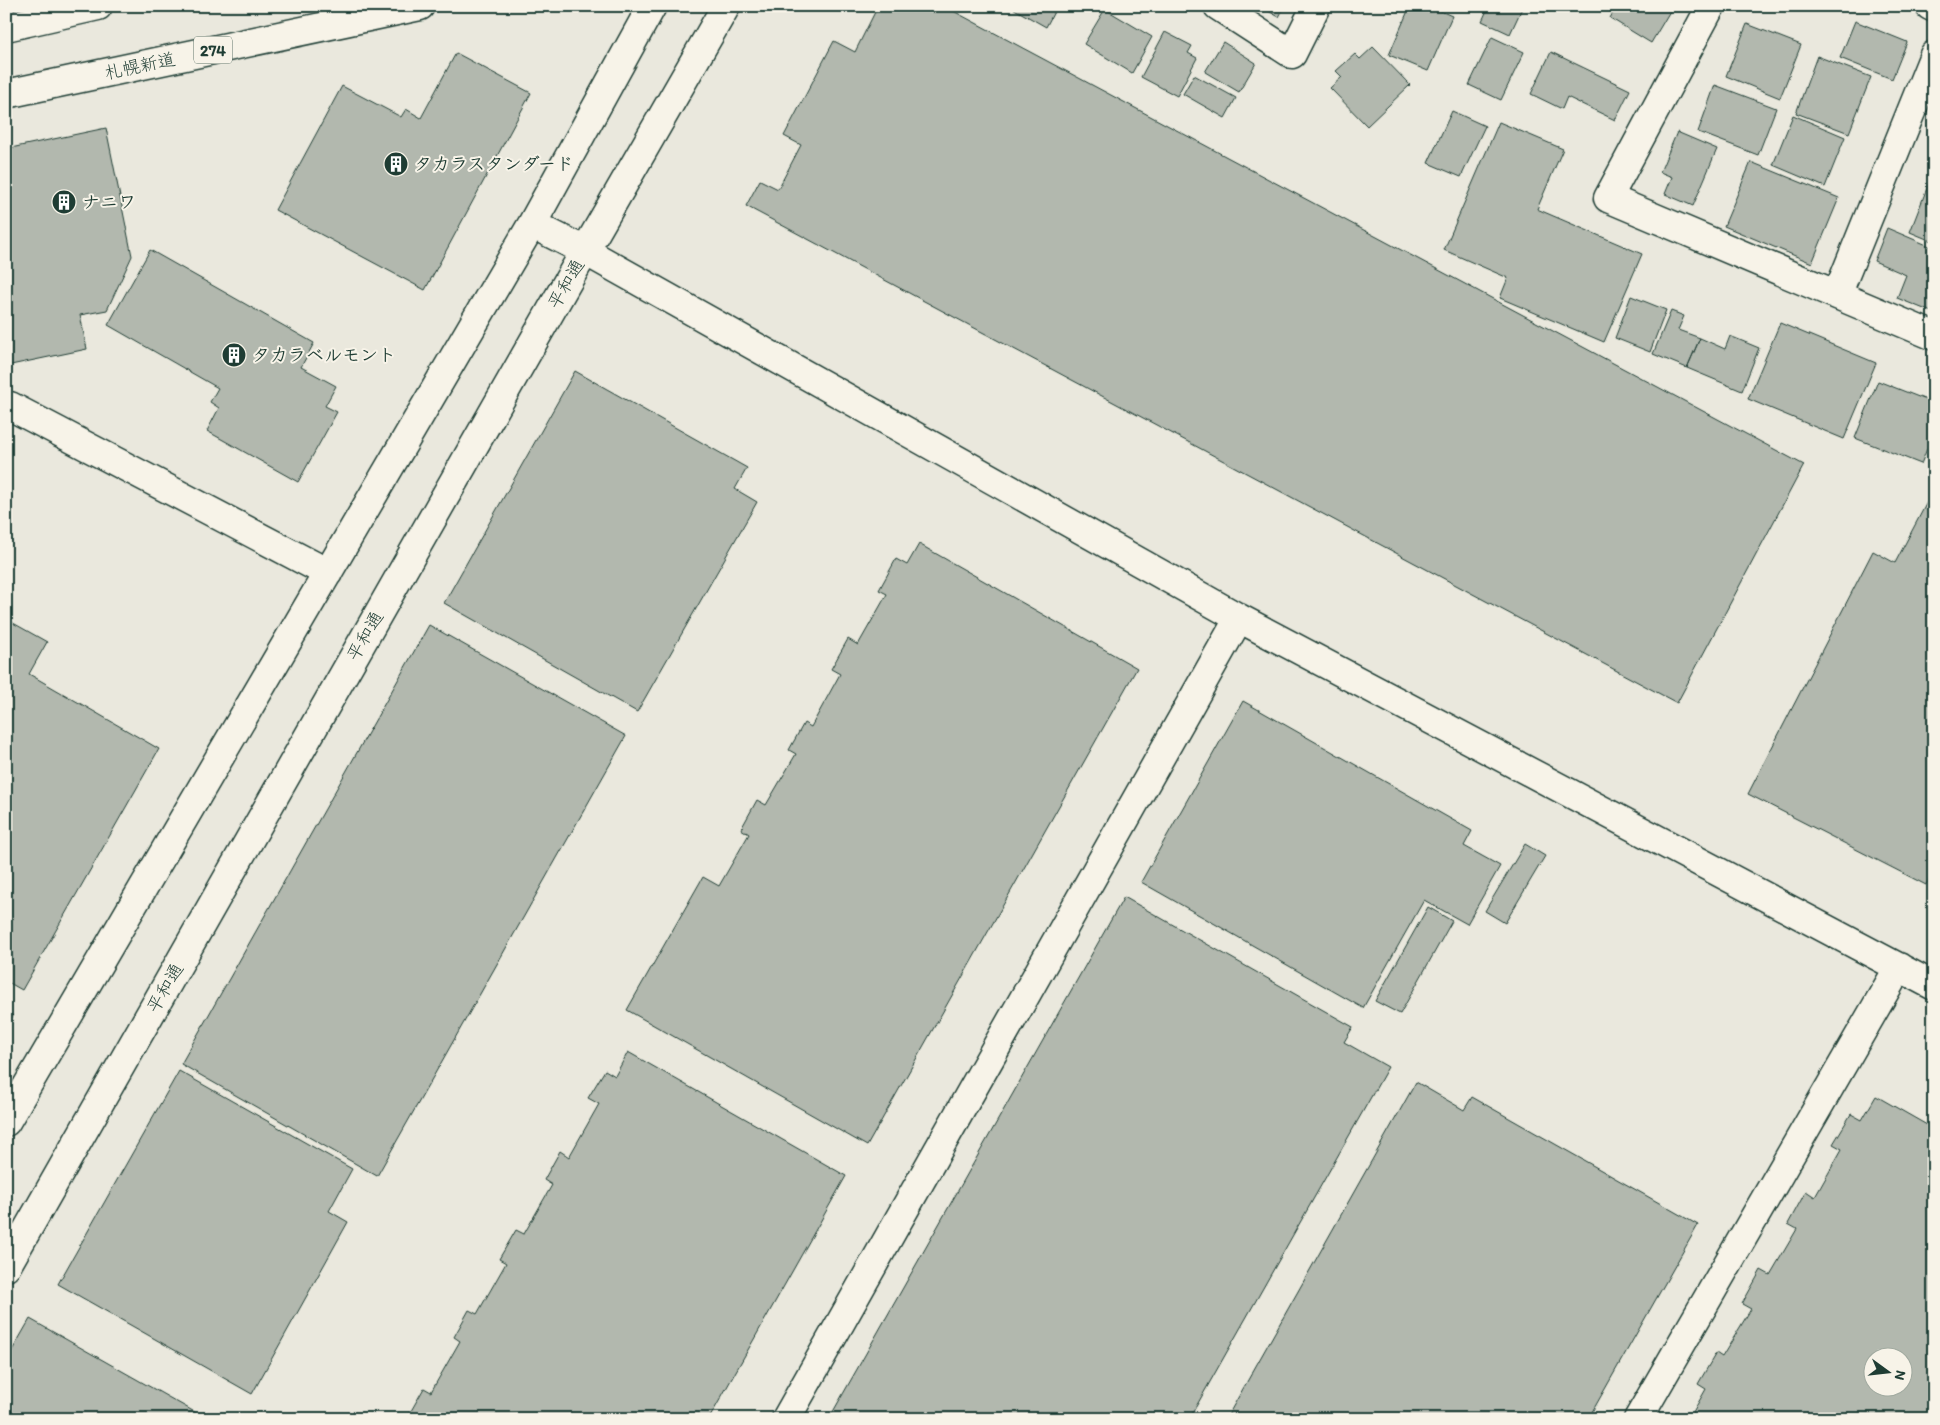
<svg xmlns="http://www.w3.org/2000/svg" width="1940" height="1425" viewBox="0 0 1940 1425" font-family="Itim,'Klee One',sans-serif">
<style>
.building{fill:#b2b8ae;stroke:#1f3d34;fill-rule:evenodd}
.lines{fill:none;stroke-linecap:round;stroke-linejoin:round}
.minor-casing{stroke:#1f3d34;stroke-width:31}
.highway-casing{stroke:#1f3d34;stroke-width:31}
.minor{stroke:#f7f3e8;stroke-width:28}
.highway{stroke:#f7f3e8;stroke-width:28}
.labels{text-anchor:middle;stroke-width:4;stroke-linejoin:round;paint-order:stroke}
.shield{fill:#f7f3e8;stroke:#60746a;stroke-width:1}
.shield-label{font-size:16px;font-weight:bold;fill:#1f3d34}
.street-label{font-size:18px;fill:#1f3d34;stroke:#f7f3e8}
.poi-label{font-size:18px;font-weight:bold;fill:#1f3d34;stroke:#f7f3e8;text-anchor:start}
</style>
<rect width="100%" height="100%" fill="#eae8dd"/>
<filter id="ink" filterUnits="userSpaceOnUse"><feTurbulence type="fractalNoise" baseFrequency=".02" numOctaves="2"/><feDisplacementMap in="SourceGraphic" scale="10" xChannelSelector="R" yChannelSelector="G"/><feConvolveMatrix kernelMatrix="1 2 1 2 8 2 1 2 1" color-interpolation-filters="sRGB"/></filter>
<g filter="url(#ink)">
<path class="building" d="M 878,6 L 944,6 L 1804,465 L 1677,703 L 746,206 L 760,180 L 778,189 L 801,145 L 784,136 L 834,41 L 855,52 Z
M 1009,6 L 1057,6 L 1046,27 Z
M 1259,6 L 1285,6 L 1279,17 Z
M 1410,6 L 1429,6 L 1452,16 L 1428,71 L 1389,55 Z
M 1489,6 L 1523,6 L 1510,34 L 1482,21 Z
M 1617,6 L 1673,6 L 1651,43 L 1610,18 Z
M 1105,9 L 1152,37 L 1132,73 L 1084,44 Z
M 1855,21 L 1907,42 L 1892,79 L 1840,58 Z
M 1747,24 L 1801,45 L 1780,98 L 1726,76 Z
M 1165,32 L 1192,46 L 1188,53 L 1197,58 L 1177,96 L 1141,77 Z
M 1492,37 L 1524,52 L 1501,100 L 1469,85 Z
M 1223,42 L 1256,63 L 1239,92 L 1205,72 Z
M 1373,47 L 1410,85 L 1367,126 L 1330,88 L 1342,77 L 1336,71 L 1355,54 L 1360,59 Z
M 1551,52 L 1630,90 L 1615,120 L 1567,97 L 1562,109 L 1531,94 Z
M 456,53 L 531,93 L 425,290 L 275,210 L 342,86 L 401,117 L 406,109 L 421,118 Z
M 1817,56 L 1871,77 L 1849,133 L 1796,113 Z
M 1194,75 L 1236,98 L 1225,118 L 1183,94 Z
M 1715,85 L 1776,108 L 1758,155 L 1698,132 Z
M 1452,111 L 1485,126 L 1461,177 L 1428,163 Z
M 1793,115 L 1845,137 L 1825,187 L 1773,165 Z
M 1499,122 L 1563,149 L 1537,209 L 1642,254 L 1604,342 L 1500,298 L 1508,278 L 1444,250 Z
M 106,128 L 132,256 L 107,310 L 80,315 L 87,349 L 6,366 L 6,149 Z
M 1677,132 L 1717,149 L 1693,206 L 1665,194 L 1672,177 L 1660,172 Z
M 1751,162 L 1839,198 L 1812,263 L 1724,226 Z
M 1934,170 L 1934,242 L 1910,232 Z
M 1887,228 L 1934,248 L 1934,313 L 1897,298 L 1906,275 L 1874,261 Z
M 150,250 L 314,343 L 301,367 L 336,386 L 325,406 L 337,412 L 298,482 L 207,431 L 219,408 L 210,402 L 218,388 L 108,325 Z
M 1631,296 L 1666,310 L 1650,352 L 1615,338 Z
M 1671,311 L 1684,316 L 1678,330 L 1700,338 L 1687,368 L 1653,354 Z
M 1780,323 L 1876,363 L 1844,439 L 1748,399 Z
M 1730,336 L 1759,348 L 1742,391 L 1687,368 L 1700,338 L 1725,349 Z
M 575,371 L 747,468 L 735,489 L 757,502 L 637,712 L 444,603 Z
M 1878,381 L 1934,403 L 1934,431 L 1921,464 L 1855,438 Z
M 1934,489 L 1934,870 L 1926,885 L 1748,794 L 1873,551 L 1895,563 Z
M 919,544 L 1137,668 L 867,1146 L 627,1010 L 703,877 L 719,886 L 749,834 L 741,829 L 757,800 L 766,805 L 796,754 L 789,750 L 804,723 L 811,727 L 840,674 L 831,669 L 848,639 L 858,645 L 887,594 L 879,590 L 896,559 L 907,565 Z
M 6,619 L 47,642 L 29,674 L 159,749 L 22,990 L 6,981 Z
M 429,625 L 626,736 L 377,1176 L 181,1064 Z
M 1243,701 L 1472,831 L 1464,846 L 1500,866 L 1467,924 L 1424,900 L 1363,1008 L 1141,882 Z
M 1525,844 L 1545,856 L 1505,923 L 1485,911 Z
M 1124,897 L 1353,1027 L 1344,1042 L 1388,1067 L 1189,1419 L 832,1419 L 830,1417 Z
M 1428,907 L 1452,921 L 1400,1014 L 1375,1001 Z
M 6,1012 L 13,1016 L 6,1027 Z
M 628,1052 L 846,1176 L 709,1419 L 407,1418 L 424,1388 L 431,1392 L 460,1341 L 454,1337 L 469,1310 L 477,1314 L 506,1263 L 499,1259 L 516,1230 L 524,1234 L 552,1185 L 544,1180 L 560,1151 L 569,1157 L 599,1104 L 588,1098 L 605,1070 L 615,1076 Z
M 179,1071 L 352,1169 L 329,1211 L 348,1222 L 252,1394 L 58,1284 Z
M 1416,1082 L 1464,1110 L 1472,1097 L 1698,1225 L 1588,1419 L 1226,1419 Z
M 1876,1096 L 1934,1129 L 1934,1419 L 1689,1419 L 1706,1389 L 1698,1384 L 1716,1353 L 1722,1357 L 1751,1309 L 1742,1304 L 1761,1270 L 1770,1275 L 1797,1229 L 1788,1224 L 1806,1191 L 1815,1197 L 1842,1149 L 1833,1144 L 1851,1114 L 1862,1120 ZM 1872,1358 L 1902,1358 L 1902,1388 L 1872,1388 Z
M 30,1319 L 207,1419 L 6,1419 L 6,1361 Z"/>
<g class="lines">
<defs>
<path id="minor" d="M 1218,6 L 1292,54 L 1316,6
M 1711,6 L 1608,198 L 1934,336
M 1930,6 L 1934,8
M 532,224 L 585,251 L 1239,618 L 1934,986
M 1837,295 L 1934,55
M 6,406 L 10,406 L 328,573
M 6,1122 L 532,224 L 652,6
M 6,1267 L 585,251 L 726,6
M 786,1419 L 1239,618
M 1638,1419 L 1899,967"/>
<path id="highway" d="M 6,27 L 98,6
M 6,94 L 420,6"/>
</defs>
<use href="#minor" class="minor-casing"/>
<use href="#highway" class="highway-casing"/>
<use href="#minor" class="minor"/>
<use href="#highway" class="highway"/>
</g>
</g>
<defs>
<symbol id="building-disc" viewBox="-11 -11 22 22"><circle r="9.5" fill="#1f3d34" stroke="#f7f3e8"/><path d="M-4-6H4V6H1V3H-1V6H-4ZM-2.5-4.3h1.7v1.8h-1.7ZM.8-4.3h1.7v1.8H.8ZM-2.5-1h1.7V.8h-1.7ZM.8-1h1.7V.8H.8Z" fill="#fff"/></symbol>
</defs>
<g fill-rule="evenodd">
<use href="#building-disc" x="382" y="150" width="28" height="28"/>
<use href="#building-disc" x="50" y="188" width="28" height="28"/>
<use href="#building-disc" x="220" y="341" width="28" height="28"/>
</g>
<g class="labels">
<rect class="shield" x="194" y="36.5" width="38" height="27" rx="4"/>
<g class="shield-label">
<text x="213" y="56">274</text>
</g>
<g class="street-label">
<text transform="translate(140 66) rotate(-12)" y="6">札幌新道</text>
<text transform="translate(566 284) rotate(-60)" y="6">平和通</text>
<text transform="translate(365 636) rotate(-60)" y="6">平和通</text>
<text transform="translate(165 988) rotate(-60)" y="6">平和通</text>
</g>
<g class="poi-label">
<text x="414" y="170">タカラスタンダード</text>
<text x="82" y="208">ナニワ</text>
<text x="252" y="361">タカラベルモント</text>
</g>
</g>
<rect width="1940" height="1425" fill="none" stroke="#f7f3e8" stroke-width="25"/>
<rect x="12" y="12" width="1915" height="1400" fill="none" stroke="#1f3d34" stroke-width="2" filter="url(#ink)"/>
<g transform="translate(1888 1372) rotate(105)"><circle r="24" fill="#f7f3e8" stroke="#a1aaa0"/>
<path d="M0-4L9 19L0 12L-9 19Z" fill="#1f3d34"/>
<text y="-8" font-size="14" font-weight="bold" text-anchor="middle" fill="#1f3d34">N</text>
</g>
</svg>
